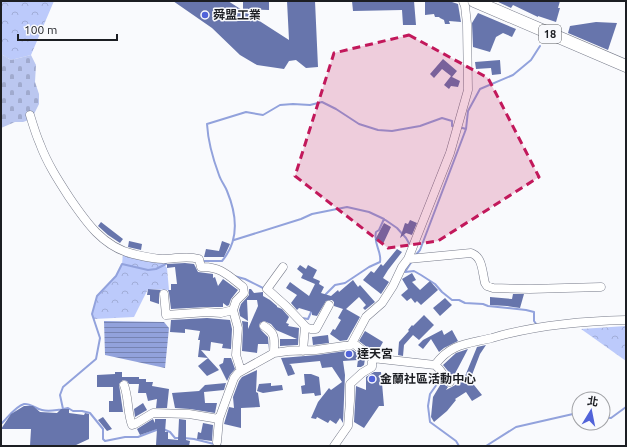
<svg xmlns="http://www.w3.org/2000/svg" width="627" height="447" viewBox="0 0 627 447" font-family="Ubuntu,'Noto Sans TC',sans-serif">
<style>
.forest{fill:url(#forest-crowns)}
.cemetery{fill:url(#cemetery-stones)}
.water{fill:url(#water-rules)}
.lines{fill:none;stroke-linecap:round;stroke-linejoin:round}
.stream{stroke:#92a2dc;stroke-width:2}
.building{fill:#6775ac}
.street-casing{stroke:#777b8a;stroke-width:9}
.primary-casing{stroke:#777b8a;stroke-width:13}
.street{stroke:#fff;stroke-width:8}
.primary{stroke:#fff;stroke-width:12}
.marked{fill:#c2185b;fill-opacity:0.2;stroke:#c2185b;stroke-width:3;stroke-dasharray:8 5;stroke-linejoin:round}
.poi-dot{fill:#5163d9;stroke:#f9fafd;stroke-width:1.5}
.labels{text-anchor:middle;stroke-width:3;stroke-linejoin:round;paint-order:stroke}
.shield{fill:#f9fafd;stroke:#5e6064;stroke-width:1}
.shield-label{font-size:11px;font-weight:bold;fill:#1c1e23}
.poi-label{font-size:12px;font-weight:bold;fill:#1c1e23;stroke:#f9fafd;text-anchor:start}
</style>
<defs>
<pattern id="forest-crowns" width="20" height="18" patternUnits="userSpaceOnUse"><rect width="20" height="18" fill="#bccafb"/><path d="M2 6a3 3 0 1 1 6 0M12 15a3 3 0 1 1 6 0" fill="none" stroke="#a1add7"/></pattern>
<pattern id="cemetery-stones" width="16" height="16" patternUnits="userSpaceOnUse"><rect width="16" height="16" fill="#bbc7f0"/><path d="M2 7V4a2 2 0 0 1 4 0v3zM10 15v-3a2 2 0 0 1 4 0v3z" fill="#a0aace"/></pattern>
<pattern id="water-rules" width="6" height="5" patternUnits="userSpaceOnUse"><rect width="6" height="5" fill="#92a2dc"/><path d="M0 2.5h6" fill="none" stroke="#7683b2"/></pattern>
</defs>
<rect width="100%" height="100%" fill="#f9fafd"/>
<path class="forest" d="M 1,1 L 54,1 L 31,55 L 11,60 L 1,54 Z
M 123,254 L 161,261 L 167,268 L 169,290 L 148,289 L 134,317 L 94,319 L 92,314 L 97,296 L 116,276 L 122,264 Z
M 626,326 L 626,361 L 581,329 Z"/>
<path class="cemetery" d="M 1,54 L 11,60 L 31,55 L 36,65 L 35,82 L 39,94 L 39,104 L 34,114 L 29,120 L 23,122 L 15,122 L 1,128 Z"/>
<path class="water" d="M 104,321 L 164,322 L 169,328 L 165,368 L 105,355 Z"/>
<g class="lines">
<path class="stream" d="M 459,127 L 466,129 L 468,111 L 480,89 L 513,75 L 531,60 L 540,46
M 234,240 L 301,219 L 312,214 L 347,207 L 369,212 L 384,219 L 397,228 L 406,238 L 410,245
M 415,256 L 420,250 L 466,129
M 203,261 L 222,261 C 239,241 237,215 227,191 C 225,186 221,181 219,175 C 213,159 208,141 207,124 L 246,112 L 263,115 L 280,105 L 293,104 L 310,105 L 322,102 L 336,109 L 359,124 L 378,130 L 392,131 L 420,126 L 442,118 L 452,121 L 452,126 L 455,127
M 412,261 L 405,272 L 414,271 L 421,275 L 435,284 L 442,292 L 452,300 L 459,300 L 465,303 L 483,304 L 488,306 L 526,310 L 534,312 L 534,321 L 537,325
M 234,276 L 245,279 L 265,289
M 324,296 L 335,285 L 345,283 L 369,267 L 380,262 C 382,251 373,244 376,232 L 379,230 L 384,219
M 302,318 L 308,319 L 312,310
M 442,377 L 430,394 L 428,406 L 430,422 L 456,441 L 459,446
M 63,409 L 60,395 L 63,387 L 96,359 L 100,338 L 92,314 L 97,296 L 116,276 L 122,264 L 148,270 L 156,269 L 166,264 L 165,261
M 603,417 L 611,418 L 626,407
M 1,423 L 2,423 C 8,417 16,406 24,404 C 30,403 36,409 42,410 C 50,412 59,410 68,408 L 73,411 L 82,411 L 90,413 L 103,429 L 103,439 L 105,441 L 125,437 L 138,437 L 159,429
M 163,429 L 170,432 L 175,438 L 180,438
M 184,438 L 194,439 L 222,446
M 486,446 L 516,427 L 573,414 L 579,414"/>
</g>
<path class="building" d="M 173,1 L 228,1 L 289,40 L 287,1 L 315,1 L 318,67 L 306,68 L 296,60 L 289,61 L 284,69 L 257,65 L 240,55 L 212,28 Z
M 243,1 L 269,1 L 269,10 L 243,9 Z
M 352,1 L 414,1 L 416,25 L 403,25 L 402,10 L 353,11 Z
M 425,1 L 449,1 L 458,4 L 461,22 L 449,21 L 450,24 L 445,24 L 444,20 L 440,18 L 439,17 L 435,17 L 434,14 L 425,15 Z
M 496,1 L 560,1 L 558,8 L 560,8 L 556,22 L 538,16 L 538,17 L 513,5 L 511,8 Z
M 478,13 L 516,29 L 512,37 L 503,33 L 496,37 L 490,52 L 473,47 L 472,23 Z
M 596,22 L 617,23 L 608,50 L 568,33 L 570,26 Z
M 443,59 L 457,71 L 452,77 L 460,81 L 458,87 L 451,86 L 449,89 L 444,85 L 451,76 L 442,69 L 434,78 L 430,74 Z
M 500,60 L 501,74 L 492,75 L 491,68 L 476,69 L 475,62 Z
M 410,220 L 417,223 L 412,235 L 406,233 L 400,238 L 405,223 L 408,224 Z
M 101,222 L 123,239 L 120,243 L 108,235 L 98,226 Z
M 384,223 L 391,227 L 383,244 L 375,240 Z
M 129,241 L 142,244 L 141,250 L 128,247 Z
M 222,241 L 230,244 L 224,257 L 204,257 L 206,249 L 219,251 Z
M 397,249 L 402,252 L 388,270 L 383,278 L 389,282 L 381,294 L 363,280 L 371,271 L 374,273 L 381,264 L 383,266 Z
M 185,263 L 194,264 L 198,272 L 213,274 L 213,278 L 215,277 L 218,286 L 223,279 L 238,290 L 231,299 L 229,305 L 227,306 L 223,303 L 223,307 L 207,307 L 171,309 L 169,293 L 168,290 L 171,290 L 171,284 L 177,284 L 175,267 L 167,268 L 167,264 Z
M 300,265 L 306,269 L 308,265 L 317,270 L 313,278 L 320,281 L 319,284 L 324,287 L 321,293 L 331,296 L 338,290 L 339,292 L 353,280 L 358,287 L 360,285 L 375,302 L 365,310 L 363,308 L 366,305 L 359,297 L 346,309 L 360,317 L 347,340 L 340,341 L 330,334 L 333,329 L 335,330 L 341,320 L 338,318 L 343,309 L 334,306 L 334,302 L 332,300 L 326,301 L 317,316 L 312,315 L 312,312 L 299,308 L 297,310 L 291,303 L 297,295 L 286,288 L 290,282 L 309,296 L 315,284 L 301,278 L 303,274 L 297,269 Z
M 412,273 L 416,280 L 412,282 L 420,290 L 430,281 L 438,290 L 421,305 L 417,301 L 415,303 L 411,298 L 407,301 L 401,295 L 408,289 L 402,279 Z
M 148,289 L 161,290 L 159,294 L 159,304 L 150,301 L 150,295 L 147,295 Z
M 249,289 L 251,289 L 254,293 L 263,292 L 263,296 L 270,300 L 277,306 L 277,307 L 282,309 L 289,317 L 286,323 L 289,324 L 288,326 L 299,328 L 298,345 L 280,346 L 280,339 L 297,339 L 276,330 L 271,324 L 264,321 L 260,323 L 259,326 L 261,330 L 268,337 L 269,350 L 268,344 L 258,344 L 257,353 L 242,351 L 243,328 L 242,321 L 248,322 L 248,329 L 258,306 L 257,300 L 247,300 L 248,321 L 240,316 L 239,310 L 241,304 L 249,295 Z
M 513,294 L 524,294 L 520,308 L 507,306 L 490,305 L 490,297 L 512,299 Z
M 445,298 L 452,305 L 440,316 L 433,308 Z
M 424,315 L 434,325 L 419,340 L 413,335 L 404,345 L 403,356 L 398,355 L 399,342 L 409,331 L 408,330 L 412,325 L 413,326 Z
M 207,318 L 230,320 L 232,329 L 231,349 L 222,348 L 223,344 L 211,342 L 210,351 L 201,350 L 208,358 L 198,357 L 200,340 L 198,340 L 200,331 L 185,329 L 185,333 L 170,332 L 171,320 Z
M 442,330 L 444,335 L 452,330 L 458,341 L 444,348 L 439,352 L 431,339 L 423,349 L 418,345 L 423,340 Z
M 365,331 L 383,342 L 378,351 L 374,349 L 372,351 L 359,341 Z
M 328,335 L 329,343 L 313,345 L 312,337 Z
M 486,345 L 480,354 L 470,380 L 482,395 L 472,401 L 466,392 L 455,399 L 456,400 L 447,411 L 434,422 L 431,417 L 433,397 L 442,382 L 448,387 L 446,390 L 463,381 L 477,347 Z
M 468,349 L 458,368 L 453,377 L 443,365 L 456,353 Z
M 353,350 L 365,359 L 364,365 L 361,367 L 357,367 L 358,360 L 343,361 L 345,375 L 343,423 L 340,418 L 336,424 L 330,420 L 328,423 L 317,417 L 316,419 L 311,418 L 318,402 L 329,388 L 331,390 L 342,382 L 332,367 L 322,368 L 320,361 L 289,364 L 291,365 L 295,374 L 288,376 L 281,358 L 317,355 Z
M 208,358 L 219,370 L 207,376 L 198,366 Z
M 224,358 L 231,358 L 235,369 L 230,375 L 227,381 L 219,365 L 223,363 Z
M 257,370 L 256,392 L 258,393 L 260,407 L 241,408 L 241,428 L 224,424 L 229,407 L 234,408 L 233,397 L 239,381 L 242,377 Z
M 115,372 L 122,372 L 122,377 L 139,377 L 139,379 L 146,379 L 146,382 L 153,382 L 152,386 L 169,389 L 167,408 L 156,408 L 157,399 L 148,401 L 146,393 L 138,393 L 139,384 L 129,384 L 127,381 L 123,380 L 119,384 L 123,412 L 109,412 L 109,401 L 113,401 L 113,387 L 97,387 L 97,375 L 115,374 Z
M 374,372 L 381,372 L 384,406 L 379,406 L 364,428 L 354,422 L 356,386 L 366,390 L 366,377 Z
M 304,374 L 311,374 L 319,377 L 321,395 L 315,396 L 314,393 L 302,394 L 301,386 L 305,385 Z
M 226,383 L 224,390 L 204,392 L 205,403 L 217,403 L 215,413 L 190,409 L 175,408 L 172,393 L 199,391 L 205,385 Z
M 271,383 L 271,386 L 282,385 L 283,390 L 263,393 L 257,391 L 259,384 Z
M 143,403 L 147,410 L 135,417 L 134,409 Z
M 24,406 L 33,406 L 40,412 L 57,413 L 61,409 L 69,409 L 69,413 L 84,415 L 85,413 L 89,414 L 89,439 L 74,446 L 30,446 L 31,429 L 1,429 L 11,414 Z
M 103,417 L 112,429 L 107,431 L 98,420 Z
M 153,419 L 155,423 L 155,419 L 166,419 L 165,432 L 168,432 L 168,439 L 178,440 L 179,419 L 186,420 L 186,440 L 190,441 L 189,446 L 156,445 L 157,429 L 140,435 L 137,429 Z
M 203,423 L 213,425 L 212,441 L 197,439 L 198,432 L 201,433 Z"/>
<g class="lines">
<defs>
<path id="street" d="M 30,115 C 33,125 36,135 40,144 C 47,163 58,180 69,197 C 86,222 103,247 133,254 C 142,256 154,259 163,259 C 176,259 186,255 199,259 L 201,267 C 220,266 229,276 243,287 L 244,293 L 236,301 L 233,310 L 238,328 L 236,355 L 241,371
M 408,259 L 471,253 C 483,257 482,272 485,283 L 487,286 L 493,288 L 530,289 L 601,287
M 283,267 L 267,289 L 286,306 L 305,326 L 303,351
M 164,294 L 166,315 L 207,312 L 221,313 L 233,310
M 264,326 C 277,334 274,340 274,353
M 305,327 L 311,329 L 316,329 L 329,305
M 353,343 L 372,358 L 435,365 C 442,370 443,377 450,382
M 435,365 C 451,343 468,344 492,338 C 536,325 580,321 626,320
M 124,385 C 129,398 127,412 132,425 L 135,424 L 153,413 L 189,414 L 219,419
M 217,442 L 219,419 L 234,378 L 238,373 L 274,353 L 288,351 L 316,350 L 351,345 L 366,317 L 382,303 L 393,286 L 402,267 L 408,259 L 450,153 L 468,90 L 467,24 L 465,6 L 463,1
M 334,446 L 348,426 L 350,401 L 350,384 L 362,373 L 372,367 L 372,358"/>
<path id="primary" d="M 474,1 L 626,66"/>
</defs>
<use href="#street" class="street-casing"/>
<use href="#primary" class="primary-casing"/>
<use href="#street" class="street"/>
<use href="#primary" class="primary"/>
</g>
<path class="marked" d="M 409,35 L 488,78 L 539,177 L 438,241 L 388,248 L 295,176 L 334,53 Z"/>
<g class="poi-dot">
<circle cx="205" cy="15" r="4"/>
<circle cx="349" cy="354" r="4"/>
<circle cx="372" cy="379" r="4"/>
</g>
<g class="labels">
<rect class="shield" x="539" y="25" width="22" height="18" rx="3"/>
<g class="shield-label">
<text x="550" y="38">18</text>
</g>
<g class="poi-label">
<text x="213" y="19">舜盟工業</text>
<text x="357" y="358">達天宮</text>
<text x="380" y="383">金蘭社區活動中心</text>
</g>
</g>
<rect width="627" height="447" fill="none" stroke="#1c1e23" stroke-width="4"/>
<g transform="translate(591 411) rotate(10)"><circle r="19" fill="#f9fafd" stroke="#a1a2a6"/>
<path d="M0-3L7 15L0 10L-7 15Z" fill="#5163d9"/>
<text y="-6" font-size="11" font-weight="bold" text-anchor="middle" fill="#1c1e23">北</text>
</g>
<path d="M18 34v6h99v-6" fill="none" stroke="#1c1e23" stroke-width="2"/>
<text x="24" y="34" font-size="12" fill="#1c1e23" stroke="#f9fafd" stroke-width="3" paint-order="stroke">100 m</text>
</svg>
